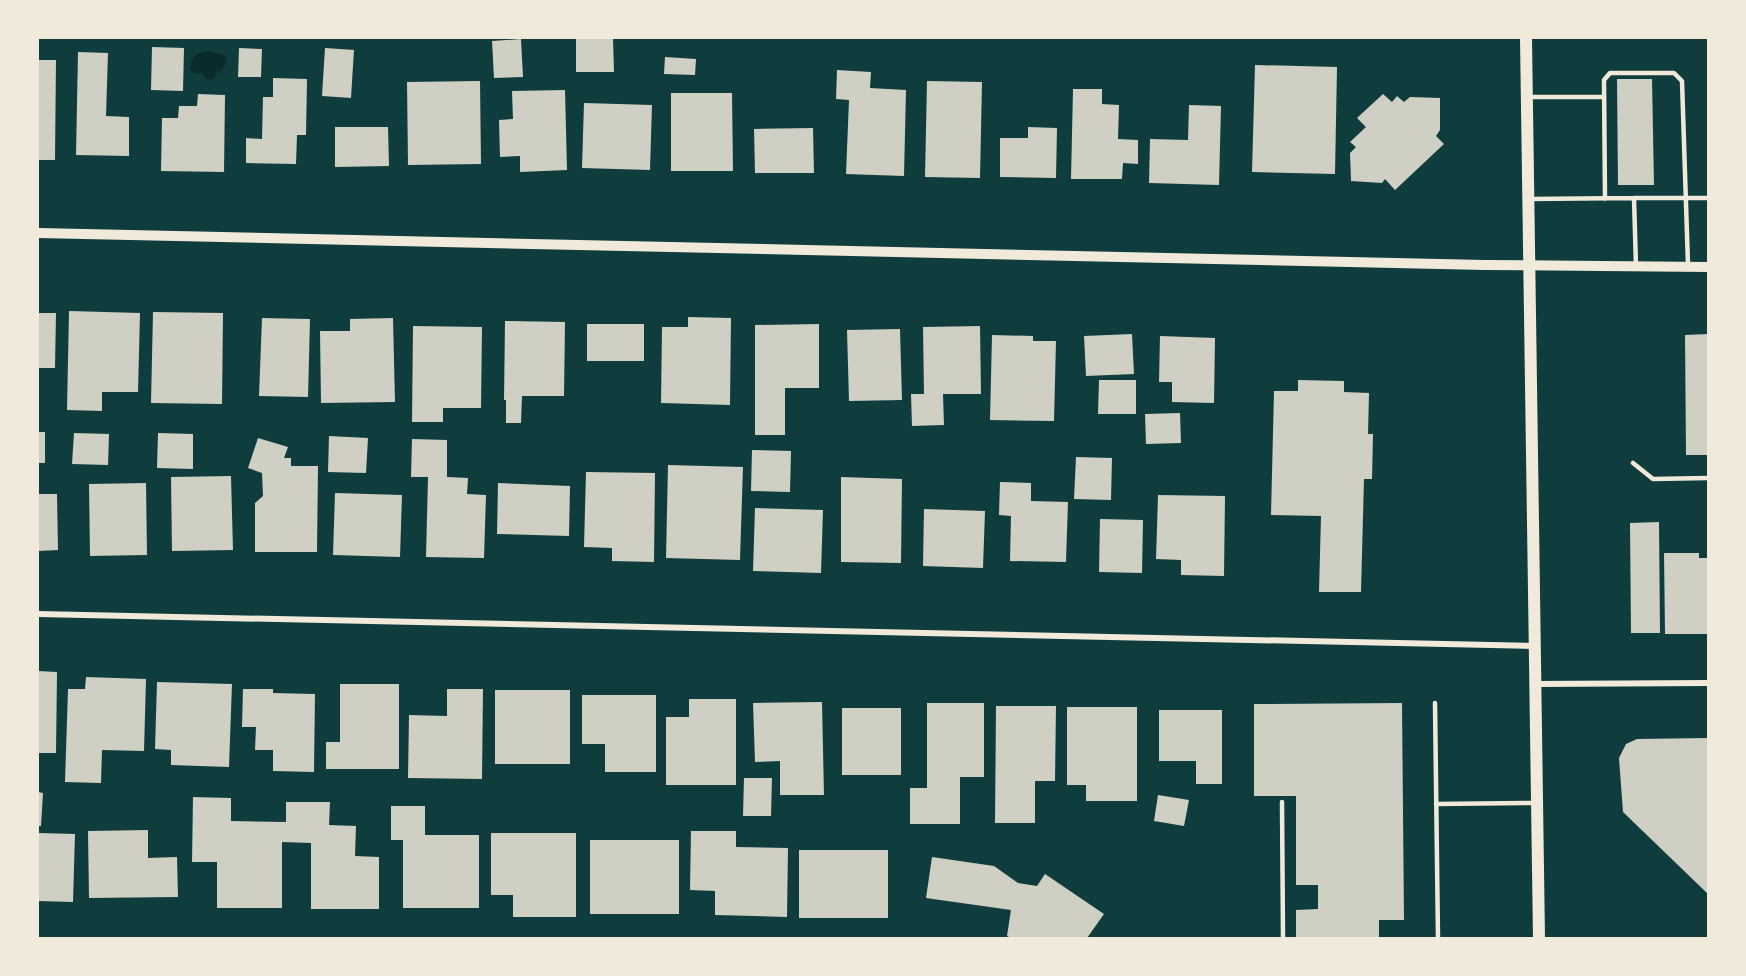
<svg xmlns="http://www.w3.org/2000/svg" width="1746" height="976" viewBox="0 0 1746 976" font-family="'Exo 2',sans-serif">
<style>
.water{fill:#0a2a2b}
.building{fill:#cfcfc3}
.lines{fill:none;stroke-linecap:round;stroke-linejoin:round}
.service{stroke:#f1e9da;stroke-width:4.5}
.minor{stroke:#f1e9da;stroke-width:6}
.tertiary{stroke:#f1e9da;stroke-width:10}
.secondary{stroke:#f1e9da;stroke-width:12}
</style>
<rect width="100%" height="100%" fill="#0f3d3e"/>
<path class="water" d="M 209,51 L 224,55 L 227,60 L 222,71 L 217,72 L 214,79 L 207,80 L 202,73 L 194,73 L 190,69 C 192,55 196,53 209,51 Z"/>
<path class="building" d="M 613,38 L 614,72 L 576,72 L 576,39 Z
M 521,39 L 523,77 L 494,78 L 492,41 Z
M 152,47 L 184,48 L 183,91 L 151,90 Z
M 239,48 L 262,49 L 261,77 L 238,77 Z
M 325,48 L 354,50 L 351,98 L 322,96 Z
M 78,52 L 108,53 L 106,116 L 129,117 L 129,156 L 76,155 Z
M 665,57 L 696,59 L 695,75 L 664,74 Z
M 38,60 L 56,60 L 55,160 L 38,160 Z
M 1255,65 L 1337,67 L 1335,174 L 1252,172 Z
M 837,70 L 871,72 L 870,88 L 906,90 L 904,176 L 846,174 L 849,100 L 836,99 Z
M 273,78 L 307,79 L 306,135 L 297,135 L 296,164 L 246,163 L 246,138 L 262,139 L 263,97 L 273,97 Z
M 1617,79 L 1652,79 L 1654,185 L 1618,185 Z
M 480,81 L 481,164 L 408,165 L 407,82 Z
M 927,81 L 982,82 L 980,178 L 925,177 Z
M 1073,89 L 1102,89 L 1102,104 L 1119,105 L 1118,139 L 1138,140 L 1138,164 L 1123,163 L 1122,179 L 1071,179 Z
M 565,90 L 567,170 L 520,172 L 520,156 L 500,157 L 499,120 L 513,119 L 512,91 Z
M 671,93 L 732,93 L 733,171 L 671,171 Z
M 198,94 L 225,95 L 224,172 L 161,171 L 162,118 L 178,118 L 179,106 L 197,106 Z
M 1383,94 L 1392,102 L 1397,96 L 1404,102 L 1410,97 L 1440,98 L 1440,130 L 1436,136 L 1444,144 L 1395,190 L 1385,179 L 1382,183 L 1351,181 L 1350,153 L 1356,147 L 1350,142 L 1366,127 L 1357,118 Z
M 584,103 L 652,105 L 650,170 L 582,168 Z
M 1189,105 L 1221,106 L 1219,185 L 1149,183 L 1150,139 L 1188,140 Z
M 335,127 L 388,127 L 389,166 L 335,167 Z
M 1028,127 L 1057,128 L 1056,178 L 1000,177 L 1000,138 L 1028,138 Z
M 813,128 L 814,173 L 755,173 L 754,129 Z
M 69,311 L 140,313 L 138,392 L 102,392 L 102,411 L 67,410 Z
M 153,312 L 223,313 L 222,404 L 151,403 Z
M 38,313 L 56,313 L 55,368 L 38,368 Z
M 688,317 L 731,318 L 730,405 L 661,403 L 662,327 L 688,327 Z
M 262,318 L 310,319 L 308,397 L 259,396 Z
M 393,318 L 395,402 L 321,403 L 320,331 L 350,331 L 350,319 Z
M 505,321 L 565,322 L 564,396 L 522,396 L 521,423 L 506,423 L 506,400 L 504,400 Z
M 587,324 L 644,324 L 644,361 L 587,361 Z
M 819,324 L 819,388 L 785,388 L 785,435 L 755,435 L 755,325 Z
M 413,326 L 482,327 L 481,408 L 443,408 L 443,422 L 412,422 Z
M 980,326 L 981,394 L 943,394 L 944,425 L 912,426 L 911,394 L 924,394 L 923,327 Z
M 900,329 L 902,400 L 849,401 L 847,330 Z
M 1132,334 L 1134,374 L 1086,376 L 1084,336 Z
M 1708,334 L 1708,455 L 1686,455 L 1685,335 Z
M 992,335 L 1033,336 L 1033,341 L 1056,341 L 1054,421 L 990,420 Z
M 1160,336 L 1215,338 L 1214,403 L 1172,402 L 1172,382 L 1159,382 Z
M 1099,380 L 1136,380 L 1136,414 L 1098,414 Z
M 1298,380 L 1344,381 L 1344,392 L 1369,393 L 1368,434 L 1373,434 L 1372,479 L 1364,479 L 1361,592 L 1319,592 L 1321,516 L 1271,515 L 1274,391 L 1298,391 Z
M 1180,413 L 1181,443 L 1146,444 L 1145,414 Z
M 38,432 L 45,432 L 45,463 L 38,463 Z
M 74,433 L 109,434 L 108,465 L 72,464 Z
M 158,433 L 193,434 L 193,469 L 157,468 Z
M 329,436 L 368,438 L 366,473 L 328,472 Z
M 258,438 L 288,447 L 284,458 L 291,458 L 291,466 L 318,466 L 317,552 L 255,552 L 255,503 L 263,496 L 262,473 L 248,468 Z
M 412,439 L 447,440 L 447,477 L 468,478 L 467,494 L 486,495 L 484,558 L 426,557 L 428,477 L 411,477 Z
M 752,450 L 791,451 L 790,492 L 751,491 Z
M 1076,457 L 1112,458 L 1111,500 L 1074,499 Z
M 668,465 L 743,467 L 740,560 L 666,558 Z
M 586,472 L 655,473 L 654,562 L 612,561 L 612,548 L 584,547 Z
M 231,476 L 233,550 L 172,551 L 171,477 Z
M 841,477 L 902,479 L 901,563 L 841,562 Z
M 1000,482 L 1031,483 L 1031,501 L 1068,502 L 1066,562 L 1010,561 L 1011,516 L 999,515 Z
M 146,483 L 147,555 L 90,556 L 89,484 Z
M 498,483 L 570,486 L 569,536 L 497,534 Z
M 335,493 L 402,495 L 400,557 L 333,555 Z
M 38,494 L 57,494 L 58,550 L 38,551 Z
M 1158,495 L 1225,496 L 1224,576 L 1181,575 L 1181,560 L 1156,559 Z
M 755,508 L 823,510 L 821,573 L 753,571 Z
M 924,509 L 985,511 L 983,568 L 923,566 Z
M 1100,519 L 1143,520 L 1142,573 L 1099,572 Z
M 1659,522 L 1660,633 L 1631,633 L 1630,523 Z
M 1664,553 L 1699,553 L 1699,558 L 1708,558 L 1708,634 L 1665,634 Z
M 38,671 L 57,672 L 56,753 L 38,753 Z
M 86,677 L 146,679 L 144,751 L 102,750 L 101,783 L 65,782 L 68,689 L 85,689 Z
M 157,682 L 232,684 L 229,767 L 171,765 L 171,750 L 155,749 Z
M 340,684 L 399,684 L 399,769 L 326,769 L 326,742 L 340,742 Z
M 243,689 L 273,689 L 273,693 L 315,694 L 314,772 L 273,771 L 273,750 L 255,750 L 256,727 L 242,727 Z
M 447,689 L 483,689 L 482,779 L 408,778 L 409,715 L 447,716 Z
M 495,690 L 570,690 L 570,764 L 495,764 Z
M 582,695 L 656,695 L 656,772 L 605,772 L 605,744 L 582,744 Z
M 689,699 L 736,699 L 736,785 L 666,785 L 666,717 L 689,717 Z
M 822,702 L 824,795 L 780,795 L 780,761 L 755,762 L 753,703 Z
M 927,703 L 984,703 L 984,777 L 960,777 L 960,824 L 910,824 L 910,788 L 927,788 Z
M 1402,703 L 1404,920 L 1379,920 L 1379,938 L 1296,938 L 1296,910 L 1318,909 L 1318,885 L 1296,885 L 1296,796 L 1254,796 L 1254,704 Z
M 996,706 L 1056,706 L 1055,781 L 1035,781 L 1035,823 L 995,823 Z
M 1067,707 L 1137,707 L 1137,801 L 1086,801 L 1086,785 L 1067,785 Z
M 842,708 L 901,708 L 901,775 L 842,775 Z
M 1159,710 L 1222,710 L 1222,784 L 1196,784 L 1196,761 L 1159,761 Z
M 1708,738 L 1708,894 L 1623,812 L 1619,758 L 1626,744 L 1637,739 Z
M 744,778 L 772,778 L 771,816 L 743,816 Z
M 38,792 L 43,793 L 41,826 L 38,826 Z
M 1158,795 L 1189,800 L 1184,826 L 1154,821 Z
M 193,797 L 231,798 L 231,821 L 286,822 L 286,802 L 330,802 L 329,825 L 356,826 L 355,856 L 379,857 L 379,909 L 311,909 L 311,843 L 282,842 L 282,908 L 217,908 L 217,862 L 192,862 Z
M 391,806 L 425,806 L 425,835 L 479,835 L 479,908 L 403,908 L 403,840 L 391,840 Z
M 148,830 L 148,858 L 177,857 L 178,897 L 89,898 L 88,831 Z
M 691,831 L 736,831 L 736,847 L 788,848 L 787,917 L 715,915 L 715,891 L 690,890 Z
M 38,833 L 75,834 L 73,902 L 38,901 Z
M 491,833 L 576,833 L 576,917 L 513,917 L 513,895 L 491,895 Z
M 590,840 L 679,840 L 679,914 L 590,914 Z
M 799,850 L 888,850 L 888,918 L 799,918 Z
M 932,857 L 994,866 L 1018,883 L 1037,886 L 1045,874 L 1104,914 L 1087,938 L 1011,938 L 1007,936 L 1011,910 L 926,898 Z"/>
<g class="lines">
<path class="service" d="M 1527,97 L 1604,97
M 1529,199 L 1634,198
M 1605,199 L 1604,80 L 1610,73 L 1674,73 L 1682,81 L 1688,265
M 1636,267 L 1634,198 L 1708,198
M 1633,463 L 1653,479 L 1708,478
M 1435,703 L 1438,938
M 1282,802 L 1283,938
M 1436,804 L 1536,803"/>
<path class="minor" d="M 38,614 L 1535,646
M 1535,684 L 1708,683"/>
<path class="tertiary" d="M 38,233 L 1485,265 L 1708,267"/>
<path class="secondary" d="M 1526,38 L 1539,938"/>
</g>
<rect width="1746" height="976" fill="none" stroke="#f1e9da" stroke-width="78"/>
</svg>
